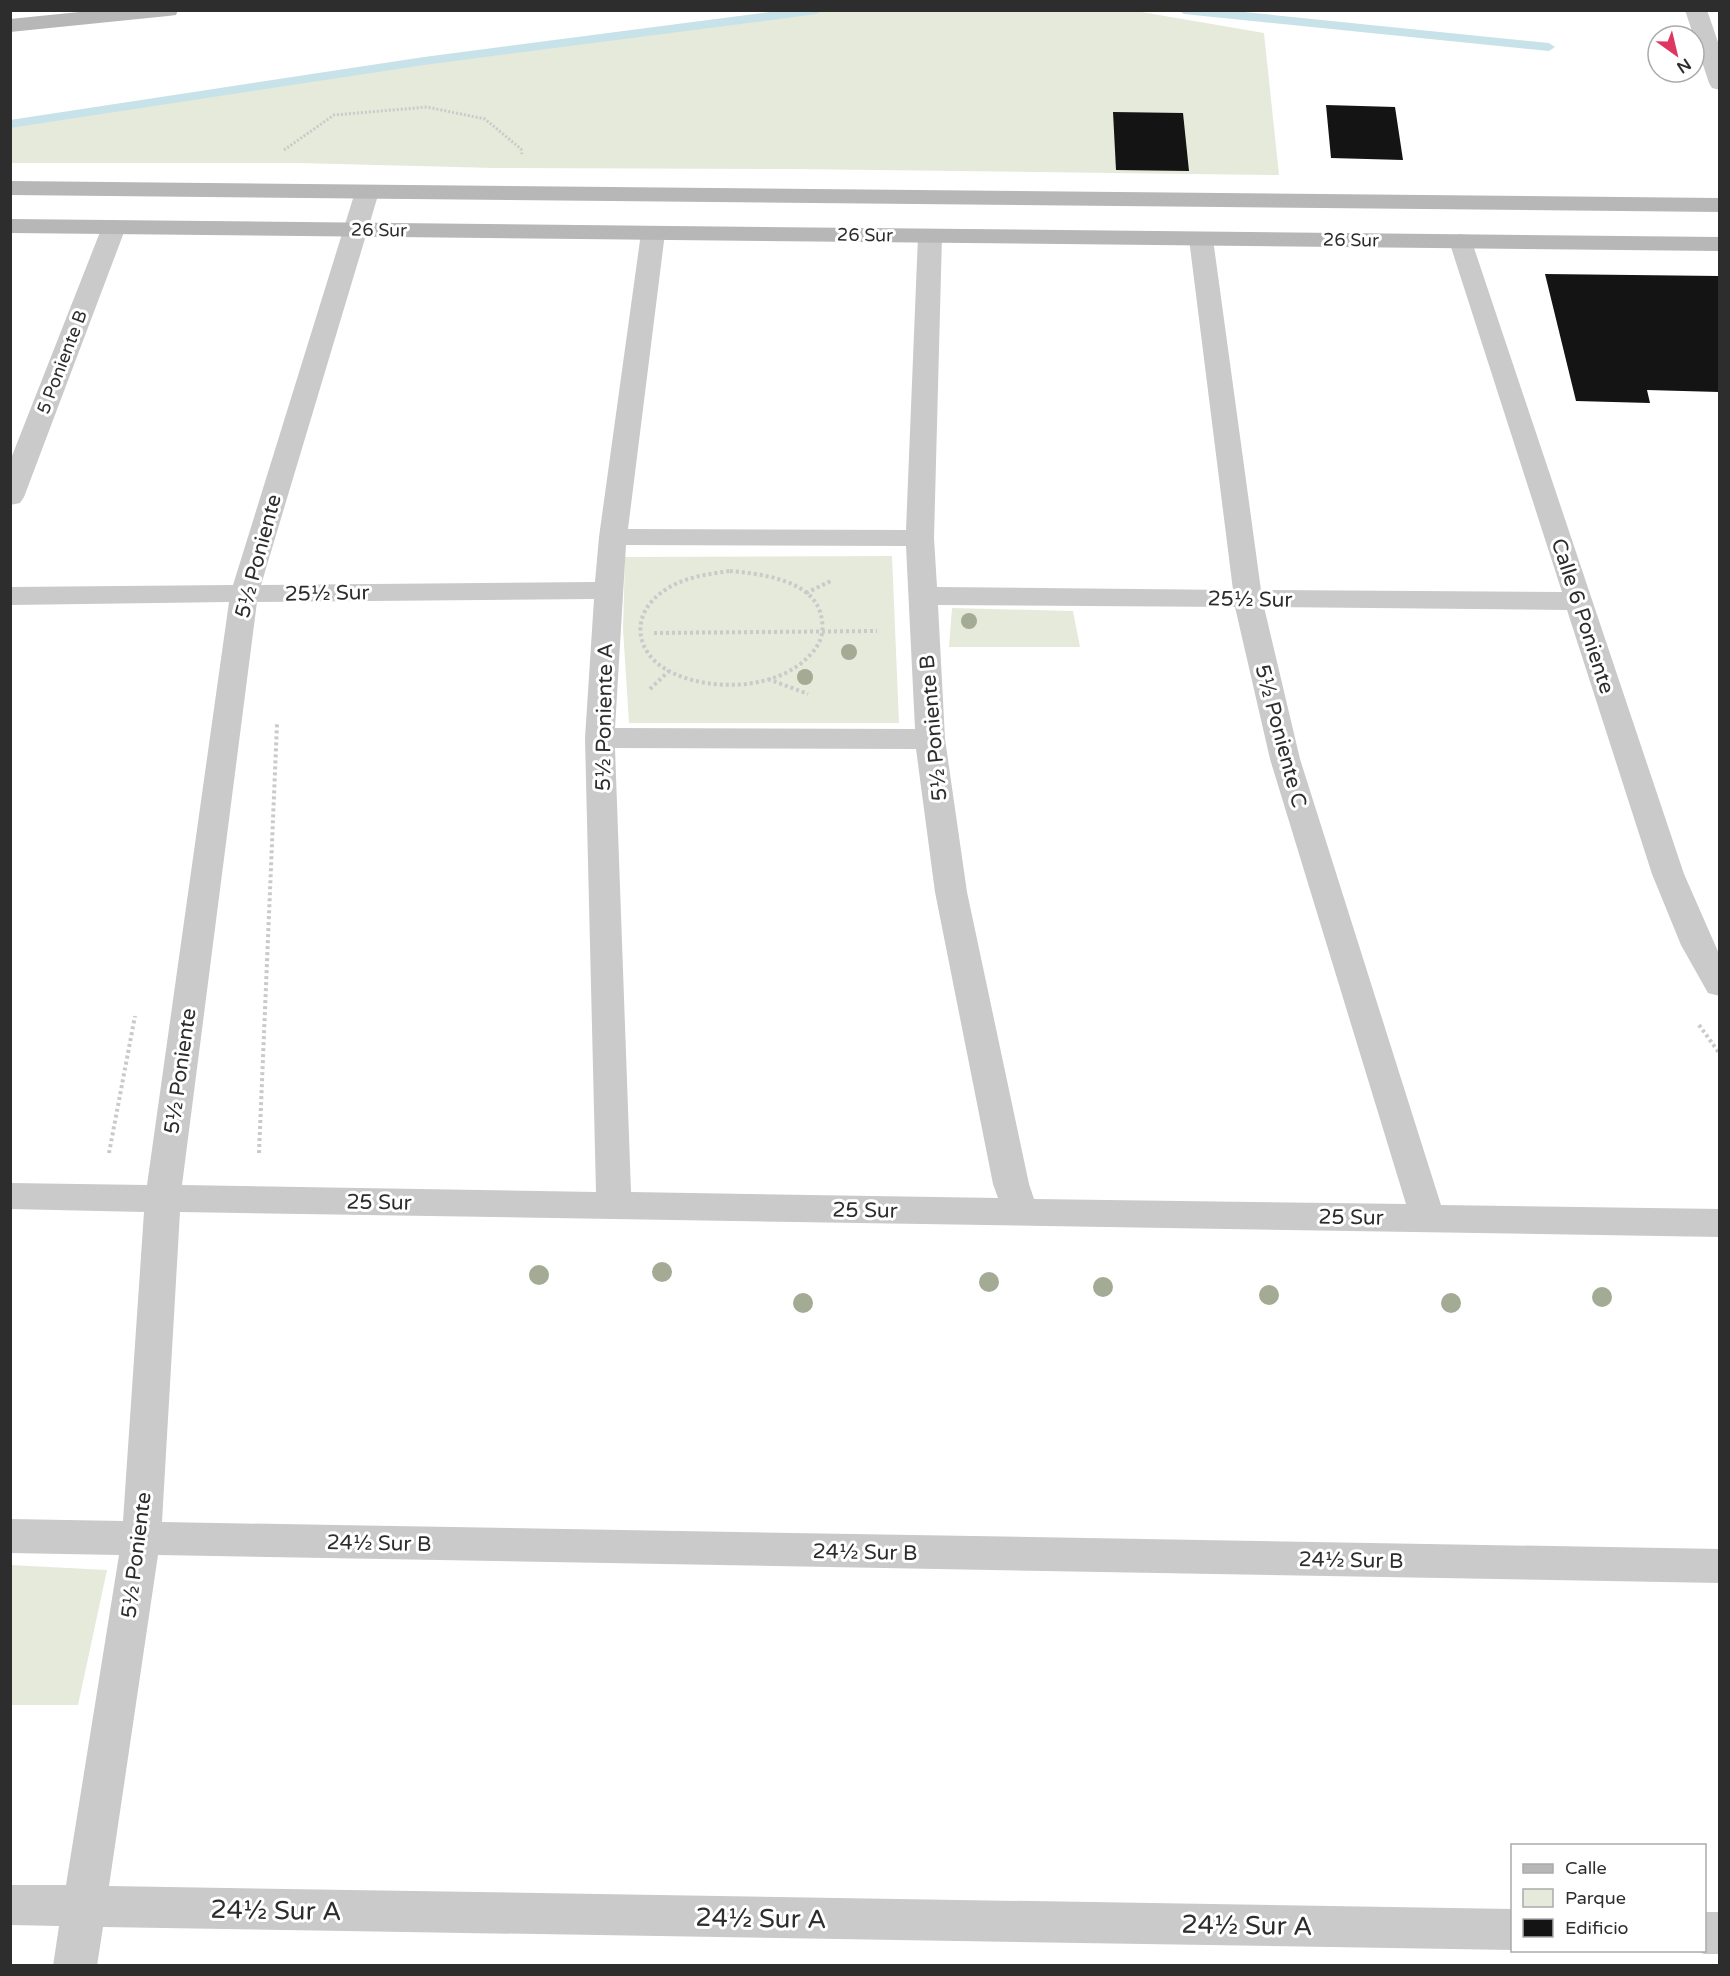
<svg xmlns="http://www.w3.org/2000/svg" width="1730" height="1976" viewBox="0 0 1730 1976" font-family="'Varela Round',sans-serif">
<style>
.green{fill:#e6eadb}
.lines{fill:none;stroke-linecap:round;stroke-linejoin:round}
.stream{fill:#c8e2e9;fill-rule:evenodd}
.building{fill:#141414}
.path-far1{stroke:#cacaca;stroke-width:3;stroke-dasharray:2 2;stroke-linecap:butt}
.path{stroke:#cacaca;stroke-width:4;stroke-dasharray:3 3;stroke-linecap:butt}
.street{fill:#cacaca;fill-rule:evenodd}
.secondary{fill:#b7b7b7;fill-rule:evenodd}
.tree{fill:#a3ab94}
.labels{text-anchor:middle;stroke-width:6;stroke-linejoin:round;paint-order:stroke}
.far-street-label{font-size:18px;fill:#2d2d2d;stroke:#fff}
.street-label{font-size:21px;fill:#2d2d2d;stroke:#fff}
.near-street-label{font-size:26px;fill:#2d2d2d;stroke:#fff}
</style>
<rect width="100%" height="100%" fill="#fff"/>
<path class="green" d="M 1130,10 L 1264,33 L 1279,175 L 792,169 L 494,168 L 298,163 L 11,163 L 11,123 L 779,11 Z
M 892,556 L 899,723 L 629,723 L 623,629 L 625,557 Z
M 952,608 L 1073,611 L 1080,647 L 949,647 Z
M 10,1565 L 107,1570 L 78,1705 L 11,1705 Z"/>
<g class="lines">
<path class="stream" d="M 786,10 L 823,10 L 817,14 L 424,65 L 10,128 L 10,120 L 424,57 Z
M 1178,10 L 1224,10 L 1549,43 L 1555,47 L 1549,51 L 1184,14 Z"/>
</g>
<path class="building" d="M 1326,105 L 1395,107 L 1403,160 L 1331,158 Z
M 1113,112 L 1183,113 L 1189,171 L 1116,170 Z
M 1545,274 L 1719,276 L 1719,392 L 1647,390 L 1650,403 L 1576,401 Z"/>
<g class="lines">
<path class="path-far1" d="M 284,150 L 334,115 L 427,107 L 485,119 L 521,149 L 522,154"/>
<path class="path" d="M 730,571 C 762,574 818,580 822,621 C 824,634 820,644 811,654 C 780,689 716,692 675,674 C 635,657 627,615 665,590 C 684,577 708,574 730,571 Z
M 806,593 L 833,580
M 654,633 L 877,631
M 768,679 L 808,694
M 650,689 L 669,671
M 1699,1025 L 1720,1054
M 109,1153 L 135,1016
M 259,1153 L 277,724"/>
<path class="street" d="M 1685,10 L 1707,10 L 1720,48 L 1720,90 L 1712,88 L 1709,83 Z
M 367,185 L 375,187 L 379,192 L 261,585 L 595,582 L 599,537 L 641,233 L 644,228 L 653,226 L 662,228 L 665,233 L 628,529 L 906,530 L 918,236 L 921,231 L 930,229 L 939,231 L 942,236 L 934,538 L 937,587 L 1233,590 L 1189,239 L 1192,234 L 1201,232 L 1210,234 L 1213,239 L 1261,590 L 1562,592 L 1449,241 L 1452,236 L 1461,234 L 1470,236 L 1684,874 L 1720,956 L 1720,996 L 1708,993 L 1681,945 L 1652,874 L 1567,610 L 1264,607 L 1300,759 L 1441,1205 L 1720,1209 L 1720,1237 L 180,1212 L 162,1522 L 1720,1549 L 1720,1583 L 158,1555 L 109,1886 L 1512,1909 L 1513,1950 L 103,1927 L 97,1966 L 53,1966 L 59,1926 L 10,1925 L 10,1885 L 66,1885 L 119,1555 L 10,1553 L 10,1519 L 123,1521 L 144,1212 L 10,1209 L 10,1183 L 147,1185 L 229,602 L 10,605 L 10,587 L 233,585 L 355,192 L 359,187 ZM 626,545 L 906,546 L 915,729 L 615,728 ZM 594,599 L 585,738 L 596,1192 L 182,1185 L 257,602 ZM 938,605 L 1235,607 L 1270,759 L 1406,1204 L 1034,1199 L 1029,1184 L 967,892 L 945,739 ZM 615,748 L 916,749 L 935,892 L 993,1184 L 998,1198 L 631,1192 Z
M 114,220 L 123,222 L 126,227 L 24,497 L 20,503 L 10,505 L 10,461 L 102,227 L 105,222 Z
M 1704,1912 L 1720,1912 L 1720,1954 L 1704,1954 L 1696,1950 L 1704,1950 Z"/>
<path class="secondary" d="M 99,10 L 178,10 L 176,15 L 168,16 L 10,32 L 10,19 Z
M 10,181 L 1720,198 L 1720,212 L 10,195 Z
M 10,219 L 1720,237 L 1720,251 L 10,233 Z"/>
</g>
<g class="tree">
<circle cx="969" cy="621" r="8"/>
<circle cx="849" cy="652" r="8"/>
<circle cx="805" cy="677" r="8"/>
<circle cx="662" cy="1272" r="10"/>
<circle cx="539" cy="1275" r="10"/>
<circle cx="989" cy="1282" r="10"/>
<circle cx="1103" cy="1287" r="10"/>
<circle cx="1269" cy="1295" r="10"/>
<circle cx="1602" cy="1297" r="10"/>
<circle cx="803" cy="1303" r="10"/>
<circle cx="1451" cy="1303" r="10"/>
</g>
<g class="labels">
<g class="far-street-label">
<text transform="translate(379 230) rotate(1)" y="6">26 Sur</text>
<text transform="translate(865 235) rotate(1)" y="6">26 Sur</text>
<text transform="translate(1351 240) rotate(1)" y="6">26 Sur</text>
<text transform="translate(62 362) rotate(-69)" y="6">5 Poniente B</text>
</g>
<g class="street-label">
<text transform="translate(258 556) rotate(-75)" y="7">5½ Poniente</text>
<text transform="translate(327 593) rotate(-1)" y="7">25½ Sur</text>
<text transform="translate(1250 599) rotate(1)" y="7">25½ Sur</text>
<text transform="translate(1583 616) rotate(72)" y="7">Calle 6 Poniente</text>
<text transform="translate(604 717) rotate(-89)" y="7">5½ Poniente A</text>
<text transform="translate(933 728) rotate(-95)" y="7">5½ Poniente B</text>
<text transform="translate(1281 736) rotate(75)" y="7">5½ Poniente C</text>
<text transform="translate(180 1071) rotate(-82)" y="7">5½ Poniente</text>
<text transform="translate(379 1202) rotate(1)" y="7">25 Sur</text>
<text transform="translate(865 1210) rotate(1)" y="7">25 Sur</text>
<text transform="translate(1351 1217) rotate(1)" y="7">25 Sur</text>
<text transform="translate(379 1543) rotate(1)" y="7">24½ Sur B</text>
<text transform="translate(865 1552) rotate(1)" y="7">24½ Sur B</text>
<text transform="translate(136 1555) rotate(-83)" y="7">5½ Poniente</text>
<text transform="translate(1351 1560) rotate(1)" y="7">24½ Sur B</text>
</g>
<g class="near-street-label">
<text transform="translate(276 1910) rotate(1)" y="9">24½ Sur A</text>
<text transform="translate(761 1918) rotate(1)" y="9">24½ Sur A</text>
<text transform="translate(1247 1925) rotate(1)" y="9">24½ Sur A</text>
</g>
</g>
<rect width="1730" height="1976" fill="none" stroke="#2d2d2d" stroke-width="24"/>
<rect x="1511" y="1844" width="195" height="108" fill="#ffffff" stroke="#ababab" stroke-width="1.5"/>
<rect x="1523" y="1864" width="30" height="9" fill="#b7b7b7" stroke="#ababab" stroke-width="1.5"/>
<text x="1565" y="1874" font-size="18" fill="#2d2d2d">Calle</text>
<rect x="1523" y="1889" width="30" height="18" fill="#e6eadb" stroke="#ababab" stroke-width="1.5"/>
<text x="1565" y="1904" font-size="18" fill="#2d2d2d">Parque</text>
<rect x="1523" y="1919" width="30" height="18" fill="#141414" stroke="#ababab" stroke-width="1.5"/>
<text x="1565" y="1934" font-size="18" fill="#2d2d2d">Edificio</text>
<g transform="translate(1676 54) rotate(146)"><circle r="28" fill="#ffffff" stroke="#ababab" stroke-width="1.5"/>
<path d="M0-4.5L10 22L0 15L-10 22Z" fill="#dd3761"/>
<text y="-9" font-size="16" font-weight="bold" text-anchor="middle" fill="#2d2d2d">N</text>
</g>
</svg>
